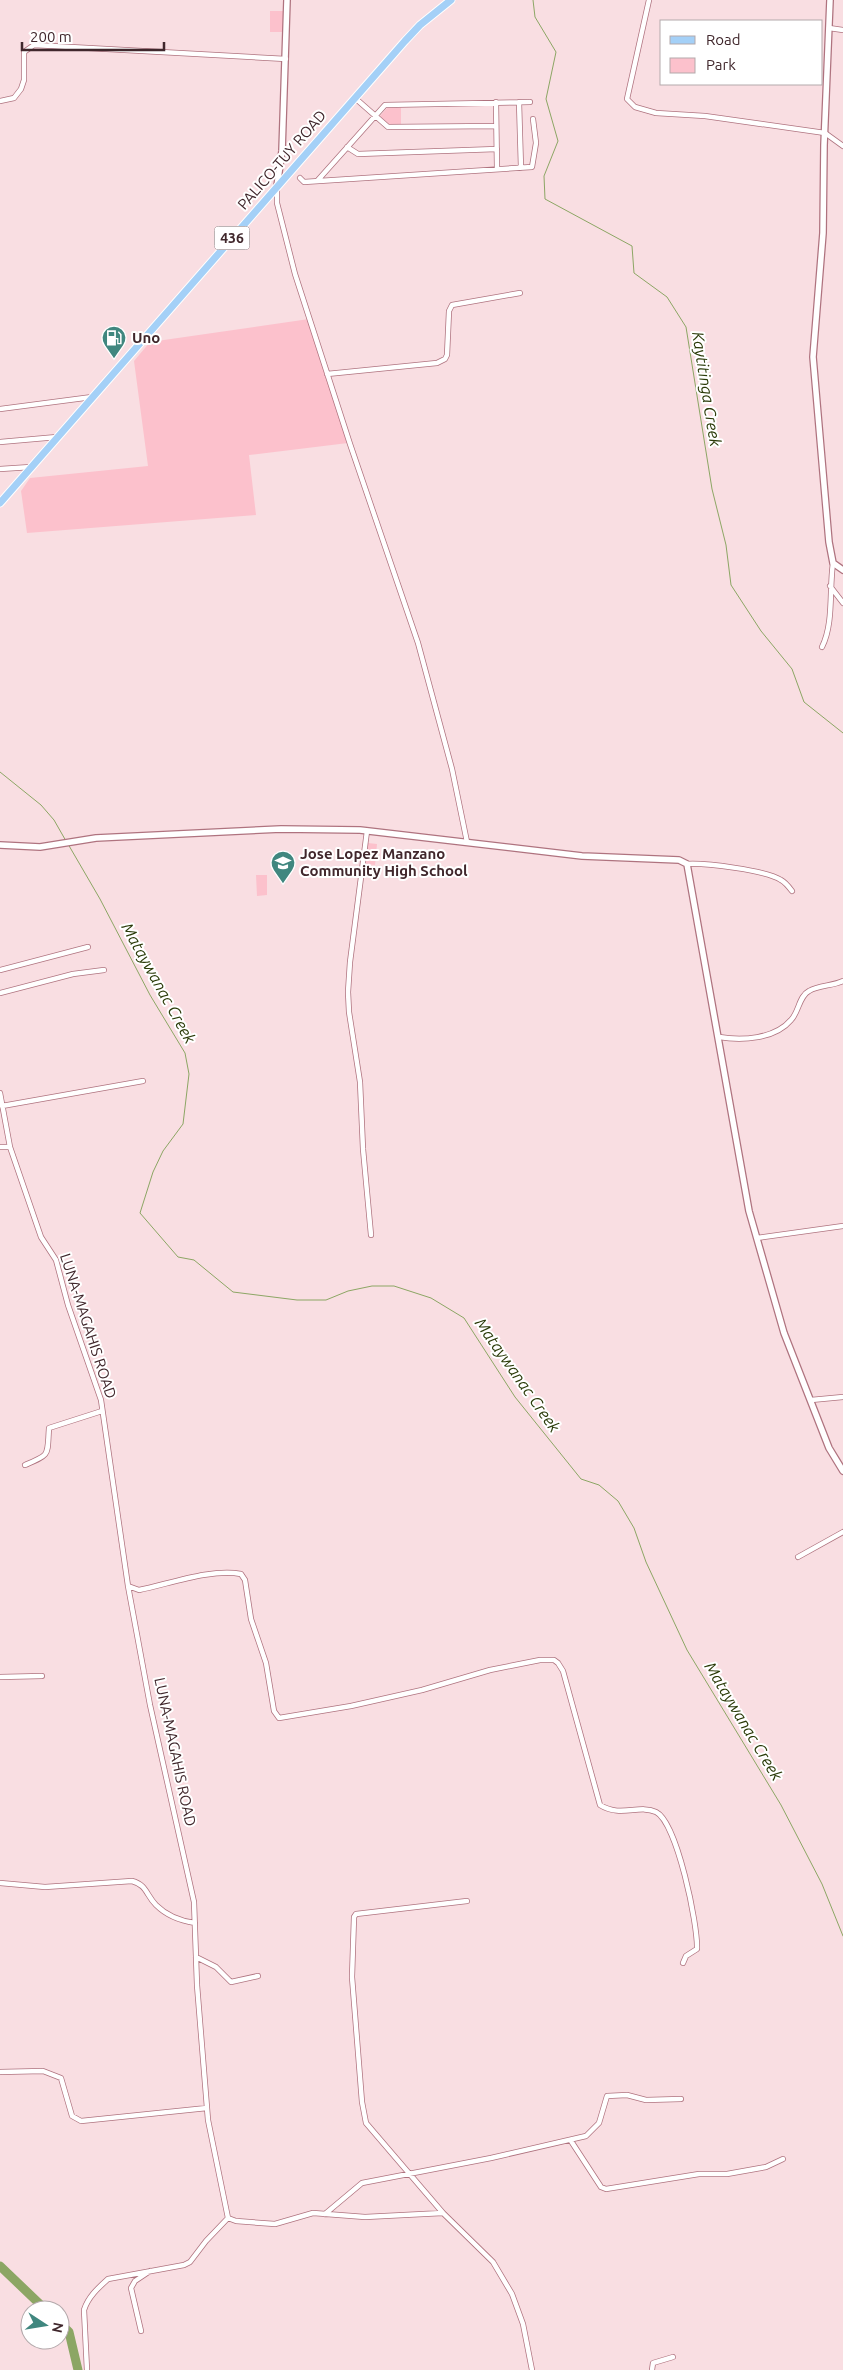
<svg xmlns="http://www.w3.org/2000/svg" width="843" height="2370" viewBox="0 0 843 2370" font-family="Ubuntu,sans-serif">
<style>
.green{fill:#fcc1cc}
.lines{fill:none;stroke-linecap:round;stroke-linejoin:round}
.stream{stroke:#8ca664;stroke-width:1}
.river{stroke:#8ca664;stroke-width:9}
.minor-casing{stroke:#af737f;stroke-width:6}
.tertiary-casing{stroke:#af737f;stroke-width:8}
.primary-casing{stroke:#fff;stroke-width:9}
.minor{stroke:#fff;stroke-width:4.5}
.tertiary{stroke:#fff;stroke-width:5.5}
.primary{stroke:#a4d0f7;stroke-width:7}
.labels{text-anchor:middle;stroke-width:4;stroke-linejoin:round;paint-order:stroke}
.shield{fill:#fff;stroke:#79686b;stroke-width:1}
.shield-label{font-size:14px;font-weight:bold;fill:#40272c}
.street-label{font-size:15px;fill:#40272c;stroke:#fff}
.poi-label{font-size:15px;font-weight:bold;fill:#40272c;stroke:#fff;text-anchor:start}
.water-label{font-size:16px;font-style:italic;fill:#2a3a08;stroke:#fff}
</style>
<rect width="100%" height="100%" fill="#f9dee2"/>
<path class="green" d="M 270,11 L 284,11 L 284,32 L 270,32 Z
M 387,108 L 401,108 L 401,124 L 389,124 L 380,116 Z
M 309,319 L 348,443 L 249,455 L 256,515 L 27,533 L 21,491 L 30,478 L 148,466 L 134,361 L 150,342 Z
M 368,843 L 377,844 L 375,865 L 366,864 Z
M 256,875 L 267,875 L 267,895 L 257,896 Z"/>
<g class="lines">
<path class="stream" d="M 533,0 L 535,17 L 556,52 L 546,99 L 558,141 L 544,176 L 545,199 L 632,246 L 634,273 L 667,297 L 686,327 L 712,489 L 726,545 L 731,585 L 761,631 L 792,669 L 804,702 L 843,733
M 0,772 L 41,805 L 54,820 L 66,841
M 68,844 L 100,899 L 150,995 L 185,1053 L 189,1074 L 183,1124 L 163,1151 L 153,1172 L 140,1213 L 178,1257 L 194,1260 L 233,1292 L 297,1300 L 326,1300 L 348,1291 L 372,1286 L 394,1286 L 431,1298 L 464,1318 L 515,1397 L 581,1479 L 599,1485 L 618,1501 L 634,1528 L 646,1562 L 687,1650 L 781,1805 L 822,1884 L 843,1936"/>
<path class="river" d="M 0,2266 L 46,2310
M 60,2323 L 69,2332 L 78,2370"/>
<defs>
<path id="minor" d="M 649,0 L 627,99 L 635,107 L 656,113 L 705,116 L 825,133 L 843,146
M 829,28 L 843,30
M 355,98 L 388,127 L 496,126
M 0,101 L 14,98 L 21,89 L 24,80 L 24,52 L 34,45 L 286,59
M 496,102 L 497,169
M 519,102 L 521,168
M 347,147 L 358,154 L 497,149
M 300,178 L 304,182 L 532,167 L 536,143 L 533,119
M 318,180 L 385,105 L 530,102
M 277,187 L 277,203 L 295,274 L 350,444 L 418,643 L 452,769 L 467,842
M 327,374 L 437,363 L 445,359 L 447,355 L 449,311 L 452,305 L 520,293
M 0,409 L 92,397
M 0,442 L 57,437
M 0,469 L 31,467
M 830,586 L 843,603
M 822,647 C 834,623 829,590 833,563
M 367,831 L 350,962 L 348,992 L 349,1012 L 360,1082 L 363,1149 L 371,1235
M 687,864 C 706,863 765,870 781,880 C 785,882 789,887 792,891
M 0,970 L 88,947
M 0,993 L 73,974 L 104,970
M 719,1037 C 742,1041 775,1039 791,1020 C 799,1012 799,996 809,991 C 819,985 833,986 843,981
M 0,1093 L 10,1147 L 41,1237 L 56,1260 L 68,1305 L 101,1400 L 128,1586 L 150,1705 L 194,1902 L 197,1985 L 208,2120 L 228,2218 L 236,2221 L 275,2224 L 313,2213 L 365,2217 L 443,2213
M 2,1106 L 143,1081
M 0,1147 L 10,1147
M 757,1238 L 843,1226
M 811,1400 L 843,1397
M 25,1465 C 51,1454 47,1456 49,1428 L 102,1411
M 798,1557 L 843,1532
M 128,1586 L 139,1590 C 169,1584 212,1568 241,1574 L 245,1580 L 251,1619 L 266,1663 L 274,1711 L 279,1718 L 351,1706 L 422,1690 L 490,1670 L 540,1660 L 554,1660 L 558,1663 L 563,1671 L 600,1805 C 621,1818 639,1804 656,1812 C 677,1822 698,1925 697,1949 L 686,1956 L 683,1963
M 0,1677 L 42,1676
M 0,1883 L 45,1887 L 132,1881 C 147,1885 146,1895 156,1905 C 167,1916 181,1921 195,1923
M 467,1901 L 356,1914 L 354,1917 L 352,1977 L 362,2102 L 366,2123 L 443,2213 L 493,2262 L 512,2294 L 523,2324 L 532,2370
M 196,1957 L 216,1967 L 231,1982 L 258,1976
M 0,2072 L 43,2071 L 61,2078 L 72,2116 L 81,2121 L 207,2108
M 571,2141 L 601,2187 L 606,2189 L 699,2174 L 727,2174 L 766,2167 L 783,2159
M 325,2214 L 362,2183 L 491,2158 L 586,2136 L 599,2123 L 607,2096 L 627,2095 L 646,2100 L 681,2099
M 141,2331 L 131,2288 L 135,2281 L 150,2271
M 87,2370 L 84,2310 C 88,2297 98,2288 108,2279 L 184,2265 L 190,2262 L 206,2241 L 228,2218
M 652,2370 L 653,2363 L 673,2357"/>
<path id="tertiary" d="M 830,0 L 824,145 L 823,233 L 813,357 L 829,542 L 833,563 L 843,570
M 277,186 L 282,151 L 287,0
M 0,845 L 40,847 L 96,838 L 281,829 L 360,830 L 582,856 L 679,860 L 687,864 L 749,1211 L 784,1333 L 829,1448 L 843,1471"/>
<path id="primary" d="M 0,503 L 405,41 L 420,25 L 451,0"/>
</defs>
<use href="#minor" class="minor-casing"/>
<use href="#tertiary" class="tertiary-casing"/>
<use href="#primary" class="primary-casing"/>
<use href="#minor" class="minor"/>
<use href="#tertiary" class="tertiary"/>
<use href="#primary" class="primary"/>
</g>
<defs>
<symbol id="fuel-pin" viewBox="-11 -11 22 30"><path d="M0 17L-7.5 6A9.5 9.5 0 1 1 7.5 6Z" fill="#40877f" stroke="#fff"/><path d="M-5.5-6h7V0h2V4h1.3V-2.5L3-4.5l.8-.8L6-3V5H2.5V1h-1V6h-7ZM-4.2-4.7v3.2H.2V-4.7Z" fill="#fff"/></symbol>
<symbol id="school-pin" viewBox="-11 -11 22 30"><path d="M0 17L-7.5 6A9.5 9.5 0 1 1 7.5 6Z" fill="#40877f" stroke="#fff"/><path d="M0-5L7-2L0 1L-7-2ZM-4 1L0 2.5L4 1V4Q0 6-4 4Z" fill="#fff"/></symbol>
</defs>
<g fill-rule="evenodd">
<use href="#fuel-pin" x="100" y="324" width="28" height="38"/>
<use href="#school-pin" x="269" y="849" width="28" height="38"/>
</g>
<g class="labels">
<rect class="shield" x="214.5" y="226.5" width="35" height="23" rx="4"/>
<g class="shield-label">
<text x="232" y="243">436</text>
</g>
<g class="street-label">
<text transform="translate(282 160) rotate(-49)" y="5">PALICO-TUY ROAD</text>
<text transform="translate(88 1326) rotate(72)" y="5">LUNA-MAGAHIS ROAD</text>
<text transform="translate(175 1752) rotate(78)" y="5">LUNA-MAGAHIS ROAD</text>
</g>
<g class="poi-label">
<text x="132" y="343">Uno</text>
<text x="300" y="859">Jose Lopez Manzano<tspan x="300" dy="17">Community High School</tspan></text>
</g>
<g class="water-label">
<text transform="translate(707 389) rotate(81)" y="6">Kaytitinga Creek</text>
<text transform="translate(159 983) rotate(61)" y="6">Mataywanac Creek</text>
<text transform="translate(518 1375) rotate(55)" y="6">Mataywanac Creek</text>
<text transform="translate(744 1721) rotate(59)" y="6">Mataywanac Creek</text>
</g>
</g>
<rect x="660" y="20" width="162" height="65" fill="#ffffff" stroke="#b3a9ab"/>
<rect x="670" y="36" width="25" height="8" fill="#a4d0f7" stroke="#b3a9ab"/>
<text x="706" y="45" font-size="15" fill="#40272c">Road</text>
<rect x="670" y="58" width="25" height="15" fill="#fcc1cc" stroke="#b3a9ab"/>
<text x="706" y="70" font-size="15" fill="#40272c">Park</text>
<g transform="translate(45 2325) rotate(102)"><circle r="24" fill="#ffffff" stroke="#b3a9ab"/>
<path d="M0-4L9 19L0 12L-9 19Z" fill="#40877f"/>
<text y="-8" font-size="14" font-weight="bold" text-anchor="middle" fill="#40272c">N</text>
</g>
<path d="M22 42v8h142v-8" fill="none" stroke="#40272c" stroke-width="2.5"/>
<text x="30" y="42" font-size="15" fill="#40272c" stroke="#ffffff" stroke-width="4" paint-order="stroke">200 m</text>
</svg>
